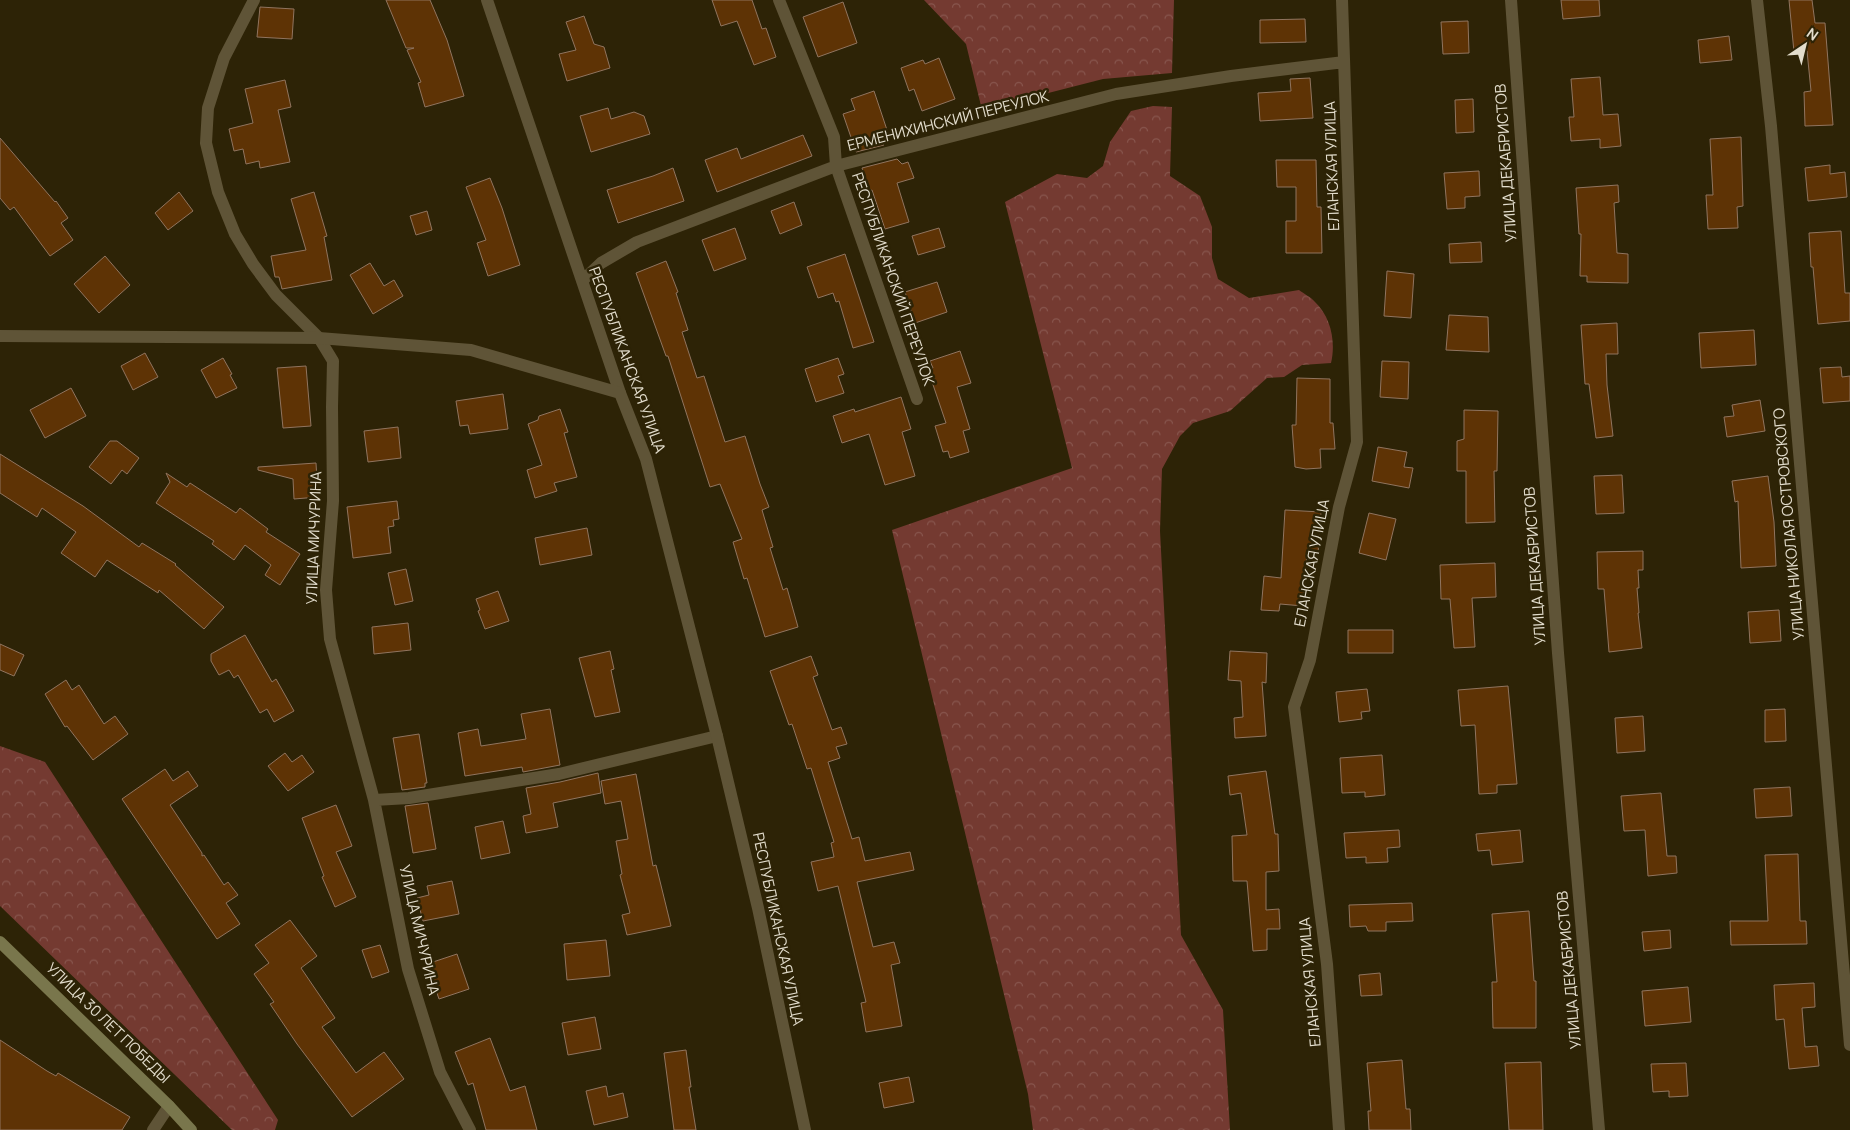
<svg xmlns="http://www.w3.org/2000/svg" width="1850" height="1130" viewBox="0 0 1850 1130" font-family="Manrope,sans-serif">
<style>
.forest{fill:url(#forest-crowns)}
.building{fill:#5e3305;stroke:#90745f}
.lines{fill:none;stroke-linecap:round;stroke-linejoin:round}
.minor{stroke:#5f5437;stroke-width:12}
.tertiary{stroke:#5f5437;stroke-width:12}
.secondary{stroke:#79764c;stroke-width:12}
.labels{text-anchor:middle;stroke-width:5;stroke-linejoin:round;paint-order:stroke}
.street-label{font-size:15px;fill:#e3ddcd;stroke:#2d2306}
</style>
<defs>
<pattern id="forest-crowns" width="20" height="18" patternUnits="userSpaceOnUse" patternTransform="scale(1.25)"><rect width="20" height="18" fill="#743a31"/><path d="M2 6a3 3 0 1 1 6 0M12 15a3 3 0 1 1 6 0" fill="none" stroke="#88564e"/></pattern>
</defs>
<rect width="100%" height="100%" fill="#2d2306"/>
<path class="forest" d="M 924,0 L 1174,0 L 1172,73 L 1103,79 L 982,110 L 966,44 Z
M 1153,106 L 1172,107 L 1170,176 L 1200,196 L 1212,227 L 1212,258 L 1218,279 L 1249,298 L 1299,290 C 1304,294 1311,297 1315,302 C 1331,317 1336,342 1331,363 L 1302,365 L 1284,377 L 1267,378 L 1230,411 L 1193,423 L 1180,436 L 1162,469 L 1160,531 L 1181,935 L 1223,1010 L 1230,1130 L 1033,1130 L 1028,1094 L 892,530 L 1072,468 L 1005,202 L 1057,174 L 1087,178 L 1103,166 L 1110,142 L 1131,111 Z
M 0,746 L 45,762 L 278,1120 L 275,1130 L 232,1130 L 0,906 Z"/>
<path class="building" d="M 386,0 L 430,0 L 447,40 L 464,96 L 425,107 L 418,83 L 421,82 L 407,50 L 414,48 L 406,48 Z
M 712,0 L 752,0 L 762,29 L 766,28 L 776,57 L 754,65 L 737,21 L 721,26 Z
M 1561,0 L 1599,0 L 1600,16 L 1563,19 Z
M 1789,0 L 1812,0 L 1815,23 L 1825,23 L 1833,125 L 1805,126 L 1804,92 L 1811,91 L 1807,51 L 1794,52 Z
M 843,2 L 857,43 L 818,57 L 803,17 Z
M 260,7 L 294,9 L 292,39 L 257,37 Z
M 584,16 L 594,44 L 604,47 L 610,68 L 567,81 L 559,54 L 576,50 L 566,22 Z
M 1305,19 L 1306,42 L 1260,43 L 1260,20 Z
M 1468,21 L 1469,53 L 1443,54 L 1441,22 Z
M 1729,36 L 1732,60 L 1700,63 L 1698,40 Z
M 939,58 L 955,99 L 922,111 L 914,89 L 909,91 L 901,68 L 923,60 L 925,64 Z
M 1600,77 L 1603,115 L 1618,114 L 1621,146 L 1600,148 L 1600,139 L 1571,141 L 1569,117 L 1574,117 L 1571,79 Z
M 1310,78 L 1313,118 L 1260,121 L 1258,93 L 1291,91 L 1290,79 Z
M 285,80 L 291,107 L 278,110 L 290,162 L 260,168 L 259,161 L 246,164 L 243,149 L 234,151 L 229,129 L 253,123 L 245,89 Z
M 874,91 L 888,133 L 876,137 L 884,145 L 856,152 L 843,114 L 855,110 L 851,99 Z
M 1473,99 L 1474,132 L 1456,133 L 1455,100 Z
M 608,108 L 611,119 L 634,112 L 644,116 L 650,134 L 591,152 L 580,116 Z
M 803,135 L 812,156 L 717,192 L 705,160 L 737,148 L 741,159 Z
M 1741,137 L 1743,206 L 1737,207 L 1738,228 L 1708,229 L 1706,195 L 1713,195 L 1710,139 Z
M 0,138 L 55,202 L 56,201 L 68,218 L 61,223 L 73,240 L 50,256 L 14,207 L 10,210 L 0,198 Z
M 897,159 L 902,164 L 908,162 L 914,178 L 897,183 L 909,222 L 885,229 L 872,190 L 867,192 L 861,171 L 863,171 L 862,168 Z
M 1276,160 L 1316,160 L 1317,207 L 1321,207 L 1322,253 L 1286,253 L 1286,221 L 1296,221 L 1296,187 L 1277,187 Z
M 1830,165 L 1830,174 L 1845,172 L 1847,197 L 1808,201 L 1805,168 Z
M 673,168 L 684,201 L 618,223 L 607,190 L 653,176 Z
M 1479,171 L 1480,196 L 1465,197 L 1465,208 L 1447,209 L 1444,173 Z
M 490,178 L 502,208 L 520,265 L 488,276 L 477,243 L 486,240 L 466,187 Z
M 1618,185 L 1619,202 L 1614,203 L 1617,253 L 1628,254 L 1628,283 L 1587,282 L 1587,276 L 1580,276 L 1581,234 L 1579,234 L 1576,188 Z
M 179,192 L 193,211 L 168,230 L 155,213 Z
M 314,192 L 327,236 L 324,237 L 332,280 L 282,289 L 279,277 L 275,277 L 271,256 L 306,250 L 291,199 Z
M 794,202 L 802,225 L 780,234 L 771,211 Z
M 427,211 L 432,230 L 416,235 L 410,216 Z
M 735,228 L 746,259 L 714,271 L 702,240 Z
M 939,228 L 945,247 L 918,255 L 912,236 Z
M 1841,231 L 1845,293 L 1850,293 L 1850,321 L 1818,324 L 1813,267 L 1811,267 L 1809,233 Z
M 1481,242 L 1482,262 L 1450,263 L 1449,244 Z
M 845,254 L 874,342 L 853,348 L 839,301 L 836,302 L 833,293 L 818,298 L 807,267 Z
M 105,256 L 130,285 L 99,313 L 74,284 Z
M 666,261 L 678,292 L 676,293 L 688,330 L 682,332 L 697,378 L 704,376 L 725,442 L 745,436 L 760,484 L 769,507 L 762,510 L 773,547 L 770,548 L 783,590 L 787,588 L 798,627 L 765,637 L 747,578 L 744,579 L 733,542 L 742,539 L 720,484 L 710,487 L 668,356 L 666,356 L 636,273 Z
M 370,263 L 384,286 L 394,280 L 403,296 L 373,314 L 350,275 Z
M 1387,271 L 1414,274 L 1411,318 L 1384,316 Z
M 937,282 L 947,312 L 915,323 L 905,292 Z
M 1449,315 L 1488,317 L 1489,352 L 1446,350 Z
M 1617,323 L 1618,354 L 1606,354 L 1607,385 L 1613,436 L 1596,438 L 1589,384 L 1585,384 L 1581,325 Z
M 1754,330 L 1756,365 L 1701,368 L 1699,333 Z
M 960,351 L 971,383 L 957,387 L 970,429 L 963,431 L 969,452 L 950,458 L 948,451 L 943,452 L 935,426 L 946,423 L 928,370 L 933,368 L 930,361 Z
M 145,353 L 158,377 L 133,390 L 121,366 Z
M 223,358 L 232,374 L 230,375 L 237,388 L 216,398 L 201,370 Z
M 838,358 L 844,374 L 838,376 L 844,393 L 816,402 L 805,369 Z
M 1382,361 L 1409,362 L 1408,399 L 1380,397 Z
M 306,366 L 311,426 L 283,428 L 277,368 Z
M 1841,367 L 1842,377 L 1850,376 L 1850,401 L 1823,403 L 1820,368 Z
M 1297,378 L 1330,379 L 1330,423 L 1333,423 L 1335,449 L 1320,449 L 1321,468 L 1306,469 L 1295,467 L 1292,425 L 1296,425 Z
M 71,388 L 86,416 L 45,438 L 30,410 Z
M 503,394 L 508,429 L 470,434 L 468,425 L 460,426 L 456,401 Z
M 901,397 L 911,429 L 902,432 L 915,476 L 885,485 L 869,434 L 842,443 L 833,416 L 854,409 L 855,412 Z
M 1760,400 L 1765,431 L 1727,437 L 1724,417 L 1734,416 L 1732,405 Z
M 560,409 L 568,432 L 564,433 L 577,477 L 554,483 L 557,491 L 535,498 L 527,470 L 542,465 L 528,424 L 538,420 L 539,416 Z
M 1464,410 L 1498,411 L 1497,471 L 1494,471 L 1495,522 L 1466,523 L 1466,471 L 1457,471 L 1457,441 L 1464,439 Z
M 398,427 L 401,458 L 368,462 L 364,431 Z
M 110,441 L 117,441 L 139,458 L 127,474 L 122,470 L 111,484 L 89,467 Z
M 1378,447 L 1407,452 L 1404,467 L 1413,468 L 1409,488 L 1372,481 Z
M 0,454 L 83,506 L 139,547 L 142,543 L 176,564 L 175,565 L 224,607 L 204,629 L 159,590 L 158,593 L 107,560 L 95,577 L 61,553 L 76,532 L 42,508 L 37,517 L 0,493 Z
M 316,463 L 318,497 L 294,499 L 293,479 L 258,470 L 258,467 Z
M 166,473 L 187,487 L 190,483 L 236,513 L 240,508 L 268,529 L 266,532 L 300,554 L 280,585 L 265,575 L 271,565 L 245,545 L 234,560 L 212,544 L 214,541 L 156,503 L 170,482 Z
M 1622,475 L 1624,513 L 1596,514 L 1594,476 Z
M 1768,476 L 1774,522 L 1776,566 L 1741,568 L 1738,501 L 1735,502 L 1732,481 Z
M 397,501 L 399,519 L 393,520 L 394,526 L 388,527 L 391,553 L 353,558 L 347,507 Z
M 1285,510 L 1321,512 L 1318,553 L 1307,552 L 1303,606 L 1280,604 L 1279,611 L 1261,610 L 1264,576 L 1281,578 Z
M 1369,513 L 1396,519 L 1386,560 L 1359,553 Z
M 587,528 L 592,555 L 540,565 L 535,538 Z
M 1643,551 L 1643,570 L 1638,570 L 1639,588 L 1637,588 L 1639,613 L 1638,613 L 1642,648 L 1609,652 L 1604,589 L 1598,589 L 1597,552 Z
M 1495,563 L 1496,597 L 1472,598 L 1475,647 L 1454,648 L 1450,599 L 1441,599 L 1440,565 Z
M 406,569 L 413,601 L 395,605 L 388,573 Z
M 498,591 L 509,621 L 485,629 L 478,611 L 480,610 L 476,599 Z
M 1779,610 L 1781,641 L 1750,643 L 1748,612 Z
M 408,623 L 411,650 L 374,654 L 372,627 Z
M 1348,630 L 1393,630 L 1393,653 L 1348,653 Z
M 245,635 L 272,682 L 276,679 L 294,711 L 274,722 L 267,709 L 260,713 L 238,675 L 234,678 L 229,670 L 219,675 L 211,661 L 211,654 Z
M 0,644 L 24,655 L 14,676 L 0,670 Z
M 610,651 L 614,669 L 611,670 L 620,712 L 595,717 L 579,658 Z
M 1230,651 L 1267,653 L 1266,683 L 1262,682 L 1266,736 L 1235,738 L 1234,718 L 1243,717 L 1241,681 L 1228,680 Z
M 811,656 L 818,675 L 813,677 L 832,730 L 841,727 L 847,744 L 836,747 L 840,758 L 828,762 L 852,839 L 859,837 L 865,861 L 910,852 L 914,870 L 857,882 L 873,947 L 894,942 L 900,963 L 891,965 L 902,1026 L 866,1032 L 861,1003 L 866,1002 L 838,886 L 818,891 L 811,862 L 834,857 L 831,843 L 834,842 L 811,768 L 807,769 L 792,724 L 789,725 L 770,671 Z
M 66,680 L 72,690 L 79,685 L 104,724 L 115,716 L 128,734 L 93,760 L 67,726 L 65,727 L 45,694 Z
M 1508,686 L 1517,784 L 1497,785 L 1497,793 L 1479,794 L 1475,725 L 1461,726 L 1458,690 Z
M 1367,689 L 1370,711 L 1361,712 L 1362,719 L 1339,722 L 1336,692 Z
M 550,709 L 560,765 L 523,772 L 522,767 L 465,776 L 458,733 L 478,729 L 481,746 L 526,739 L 521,714 Z
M 1785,709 L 1786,741 L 1765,742 L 1765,710 Z
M 1643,716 L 1645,751 L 1617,753 L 1615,718 Z
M 419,734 L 427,783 L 425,783 L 425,787 L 402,790 L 393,738 Z
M 285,753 L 292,762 L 302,755 L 314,772 L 288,791 L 268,766 Z
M 1382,755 L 1385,795 L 1365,797 L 1365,792 L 1342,793 L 1340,758 Z
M 165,769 L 173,781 L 188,771 L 198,786 L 170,805 L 202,853 L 202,856 L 204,855 L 224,885 L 228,882 L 238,895 L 226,903 L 240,924 L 217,939 L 122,799 Z
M 1266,771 L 1275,834 L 1278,834 L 1279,871 L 1266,872 L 1266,910 L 1279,909 L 1280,929 L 1267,929 L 1267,950 L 1253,951 L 1247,881 L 1233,881 L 1232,836 L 1247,835 L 1241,793 L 1230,795 L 1228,776 Z
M 598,773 L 601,793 L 553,803 L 558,827 L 526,833 L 523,816 L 531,814 L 526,788 L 560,782 Z
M 636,774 L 653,866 L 656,865 L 671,926 L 627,935 L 622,915 L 630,913 L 620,875 L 622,874 L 616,841 L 628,839 L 621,801 L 605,804 L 601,781 Z
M 1790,787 L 1792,816 L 1756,818 L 1754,789 Z
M 1661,793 L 1667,856 L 1676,856 L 1677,873 L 1648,876 L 1645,830 L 1624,831 L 1621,796 Z
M 428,803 L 436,849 L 413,853 L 405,806 Z
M 336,805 L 352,846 L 336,852 L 356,897 L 335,907 L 322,877 L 324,876 L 302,818 Z
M 503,821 L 510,853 L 481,859 L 475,827 Z
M 1399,830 L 1400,847 L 1387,848 L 1388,862 L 1366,863 L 1366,857 L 1346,858 L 1344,833 Z
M 1520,830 L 1523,862 L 1492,865 L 1490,850 L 1478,851 L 1476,834 Z
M 1798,854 L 1800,921 L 1806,921 L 1807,944 L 1731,945 L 1730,921 L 1768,921 L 1765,855 Z
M 452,881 L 459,914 L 423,921 L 417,898 L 429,895 L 427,886 Z
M 1412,903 L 1413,921 L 1386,922 L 1386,931 L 1368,931 L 1366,926 L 1350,927 L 1349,905 Z
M 1529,911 L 1534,981 L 1536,981 L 1536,1028 L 1493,1028 L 1492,982 L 1497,982 L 1492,914 Z
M 290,920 L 317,956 L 301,968 L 335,1018 L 322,1027 L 356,1073 L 384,1052 L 404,1079 L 352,1117 L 297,1044 L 270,1004 L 274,1002 L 254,974 L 269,963 L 255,945 Z
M 1670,930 L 1671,948 L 1644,951 L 1642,932 Z
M 606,940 L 610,976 L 567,980 L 564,944 Z
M 380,945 L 389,972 L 372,978 L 362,950 Z
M 457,954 L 469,989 L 439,999 L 427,964 Z
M 1380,973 L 1382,995 L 1361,996 L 1359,975 Z
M 1814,983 L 1815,1007 L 1802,1008 L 1805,1047 L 1817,1046 L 1819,1066 L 1789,1069 L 1784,1019 L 1776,1020 L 1774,985 Z
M 1688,987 L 1691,1022 L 1645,1026 L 1642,991 Z
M 595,1017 L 601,1049 L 568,1055 L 562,1023 Z
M 490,1038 L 510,1091 L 525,1086 L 537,1130 L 486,1130 L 473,1083 L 468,1085 L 455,1052 Z
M 0,1040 L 47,1071 L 56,1076 L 58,1073 L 130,1117 L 122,1130 L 0,1130 Z
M 686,1050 L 691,1087 L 689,1087 L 696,1130 L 674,1130 L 664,1053 Z
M 1402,1060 L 1406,1109 L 1410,1109 L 1411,1130 L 1369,1130 L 1368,1111 L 1371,1111 L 1367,1063 Z
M 1541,1062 L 1543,1130 L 1509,1130 L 1505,1063 Z
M 1686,1063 L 1688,1096 L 1669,1097 L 1669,1091 L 1653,1092 L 1651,1064 Z
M 909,1077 L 914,1102 L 884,1108 L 879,1083 Z
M 606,1086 L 608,1097 L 623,1093 L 628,1117 L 594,1125 L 586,1091 Z"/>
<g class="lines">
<path class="minor" d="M 254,0 L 224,58 L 208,108 L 206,143 L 218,192 L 235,234 L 253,264 L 276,295 L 319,338 L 333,361 L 332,407 L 333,501 L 326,590 L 330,639 L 374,800 L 408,969 L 440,1072 L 470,1130
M 487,0 L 620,393
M 779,0 L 834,137 L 836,166 L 917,399
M 1511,0 L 1558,653 L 1599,1130
M 1757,0 L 1771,126 L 1850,1045
M 582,281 L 601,263 L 637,242 L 836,166 L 1116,94 L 1231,76 L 1344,62
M 374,800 L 409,798 L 559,774 L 717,736
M 153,1130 L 169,1106
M 1339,1130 L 1327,964 L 1294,707 L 1310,660 L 1339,507 L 1357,442 L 1342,0"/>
<path class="tertiary" d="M 0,336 L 319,338 L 471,350 L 620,393 L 646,459 L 717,736 L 758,908 L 805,1130"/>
<path class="secondary" d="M 0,942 L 169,1106 L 191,1130"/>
</g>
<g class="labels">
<g class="street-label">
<text transform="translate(948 121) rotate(-14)" y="5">ЕРМЕНИХИНСКИЙ ПЕРЕУЛОК</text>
<text transform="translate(1506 163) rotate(-94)" y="5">УЛИЦА ДЕКАБРИСТОВ</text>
<text transform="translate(1332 166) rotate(-92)" y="5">ЕЛАНСКАЯ УЛИЦА</text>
<text transform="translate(893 279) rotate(71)" y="5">РЕСПУБЛИКАНСКИЙ ПЕРЕУЛОК</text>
<text transform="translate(627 360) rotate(70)" y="5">РЕСПУБЛИКАНСКАЯ УЛИЦА</text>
<text transform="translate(1789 524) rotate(-95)" y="5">УЛИЦА НИКОЛАЯ ОСТРОВСКОГО</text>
<text transform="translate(314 538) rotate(-88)" y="5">УЛИЦА МИЧУРИНА</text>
<text transform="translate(1312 563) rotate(-79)" y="5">ЕЛАНСКАЯ УЛИЦА</text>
<text transform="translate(1535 566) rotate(-94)" y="5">УЛИЦА ДЕКАБРИСТОВ</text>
<text transform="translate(778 929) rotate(78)" y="5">РЕСПУБЛИКАНСКАЯ УЛИЦА</text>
<text transform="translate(419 930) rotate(77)" y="5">УЛИЦА МИЧУРИНА</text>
<text transform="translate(1569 970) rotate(-95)" y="5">УЛИЦА ДЕКАБРИСТОВ</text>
<text transform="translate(1310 982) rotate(-95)" y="5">ЕЛАНСКАЯ УЛИЦА</text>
<text transform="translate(108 1023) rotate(44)" y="5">УЛИЦА 30 ЛЕТ ПОБЕДЫ</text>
</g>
</g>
<g transform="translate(1805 45) rotate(35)" stroke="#2d2306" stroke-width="4" paint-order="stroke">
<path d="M0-4L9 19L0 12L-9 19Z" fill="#e3ddcd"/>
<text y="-8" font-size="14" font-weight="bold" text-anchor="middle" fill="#e3ddcd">N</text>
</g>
</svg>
